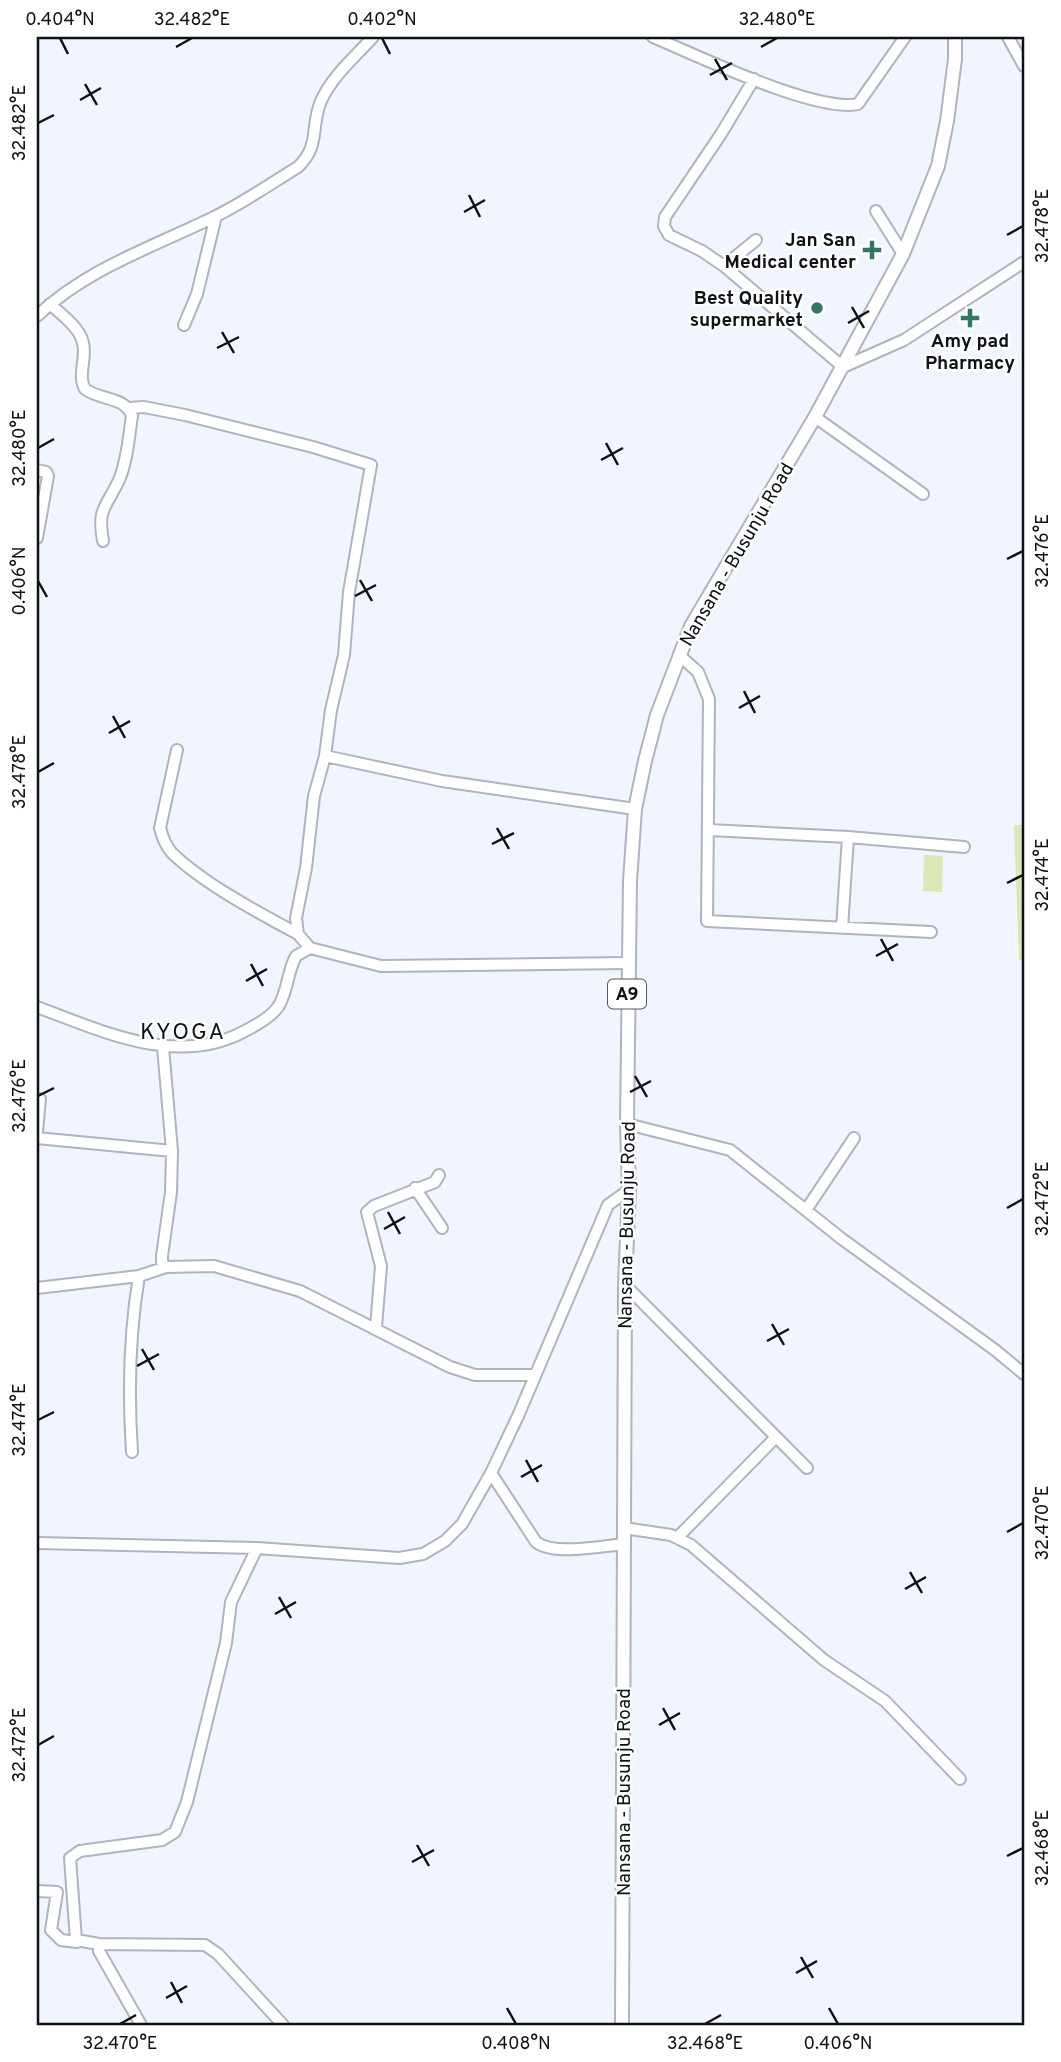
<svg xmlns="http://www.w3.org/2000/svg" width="1061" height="2062" viewBox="0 0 1061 2062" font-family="Overpass,sans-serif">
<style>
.green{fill:#dae7b6}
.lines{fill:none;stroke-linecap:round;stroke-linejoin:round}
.minor-casing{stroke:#afb4bd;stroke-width:14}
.major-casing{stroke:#afb4bd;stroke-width:16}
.minor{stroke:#fff;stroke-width:10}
.major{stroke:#fff;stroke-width:12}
.ticks{fill:none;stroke:#0f1114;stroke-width:2.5}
.poi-dot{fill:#347565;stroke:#fff;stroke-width:2.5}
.labels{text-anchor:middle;stroke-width:5;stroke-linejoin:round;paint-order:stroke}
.shield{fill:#fff;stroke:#57585a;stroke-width:2}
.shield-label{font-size:18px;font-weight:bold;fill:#0f1114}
.poi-label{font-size:19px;font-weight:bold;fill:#0f1114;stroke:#fff;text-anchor:end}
.street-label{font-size:19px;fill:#0f1114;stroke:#fff}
.quarter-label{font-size:23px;letter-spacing:2px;fill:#0f1114;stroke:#fff}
.neatline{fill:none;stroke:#0f1114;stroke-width:2.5}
.ticks-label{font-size:18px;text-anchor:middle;fill:#0f1114}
</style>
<rect width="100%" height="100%" fill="#f0f5ff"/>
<path class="green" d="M 1014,825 L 1024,825 L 1024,960 L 1019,960 Z
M 924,855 L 943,856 L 942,892 L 923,891 Z"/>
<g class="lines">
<defs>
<path id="minor" d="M 653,37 C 696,55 816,113 858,104 L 905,37
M 1008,37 L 1024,66
M 754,79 L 721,134 L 665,217 L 664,226 L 669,235 L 702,251 L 724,266 L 843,367 L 904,340 L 1024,262
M 876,211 L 903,254
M 724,266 L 756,240
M 50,304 C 61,314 80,328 83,343 C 87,359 77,375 85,389 C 101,401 125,396 132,416 C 129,436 127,462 119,480 C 106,508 97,508 103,541
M 37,316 C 88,268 153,247 214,217 C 243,203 270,184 298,167 C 321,145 310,126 321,101 C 332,76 355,57 373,37
M 184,325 L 197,294 L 216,216
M 129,408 L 144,407 L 185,415 L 313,447 L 371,465 L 349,592 L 344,655 L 331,710 L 325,756 L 314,796 L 306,868 L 296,918 L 298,934 L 310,948
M 815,417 L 923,494
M 37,470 L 46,472 L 48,476 L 37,538
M 679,655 L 698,672 L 709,699 L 707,921 L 931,932
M 177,750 L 160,828 C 163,838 165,845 172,853 C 204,884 259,913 298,934
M 325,756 L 442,781 L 635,809
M 709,830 L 848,837 L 964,847
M 842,928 L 848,837
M 37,1007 C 102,1031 176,1067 243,1032 C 255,1026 270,1018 278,1007 C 288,992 287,972 296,956 L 310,948 L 381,966 L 627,963
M 163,1047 L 172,1151 L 171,1192 L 162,1256 L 162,1262 L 166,1267 L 214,1266 L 300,1291 L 450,1367 L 475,1375 L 535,1375
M 627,1124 L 730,1150 L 842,1239 L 995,1350 L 1024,1374
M 37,1131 L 40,1099
M 37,1138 L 172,1151
M 415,1188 L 442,1228
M 806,1210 L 854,1138
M 625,1285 L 807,1468
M 37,1288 L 139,1276 L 166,1267
M 376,1327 L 381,1266 L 367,1212 L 374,1206 L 435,1182 L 439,1175
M 132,1452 C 128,1392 129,1335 139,1276
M 491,1473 L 536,1542 C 554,1556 601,1546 624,1544
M 624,1528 L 671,1535 L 691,1545 L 824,1660 L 885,1701 L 960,1779
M 677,1538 L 776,1437
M 37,1543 L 257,1548 L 399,1558 L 423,1554 L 445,1541 L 462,1524 L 491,1473 L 518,1416 L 608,1205 L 629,1190
M 37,1891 L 57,1892 L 51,1930 L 61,1940 L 77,1942
M 99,1944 L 205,1945 L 218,1954 L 283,2025
M 141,2025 L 99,1951 L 99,1944 L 76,1940 L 70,1858 L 80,1851 L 162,1840 L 175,1832 L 187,1802 L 226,1643 L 231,1602 L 257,1548"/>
<path id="major" d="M 622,2025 L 625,1285 L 629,1190 L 627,1124 L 630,881 L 635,809 L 645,761 L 657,715 L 691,626 L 815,417 L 903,254 L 938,166 L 947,121 L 955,59 L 955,37"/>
</defs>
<use href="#minor" class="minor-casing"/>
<use href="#major" class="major-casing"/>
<use href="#minor" class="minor"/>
<use href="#major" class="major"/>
</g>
<path class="ticks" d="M 60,38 L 68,54M 382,38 L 390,54M 176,47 L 192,38M 761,47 L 777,38M 715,59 L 727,80M 710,75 L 732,63M 85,84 L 97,105M 80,100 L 101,88M 38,123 L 54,115M 469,195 L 480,217M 464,212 L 485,200M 1007,235 L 1023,226M 852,307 L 864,328M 848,323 L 869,311M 222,332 L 234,353M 217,348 L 239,337M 606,443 L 618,465M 38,448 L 54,439M 601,460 L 623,448M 1007,559 L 1023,551M 360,580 L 372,601M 38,581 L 47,597M 355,596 L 376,585M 744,691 L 755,713M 739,708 L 760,696M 113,716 L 125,738M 109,733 L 130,721M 38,772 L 54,763M 497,828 L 509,849M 492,844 L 514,833M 1007,883 L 1023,875M 881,939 L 893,961M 876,956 L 898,944M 251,964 L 263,986M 246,981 L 267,969M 635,1076 L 647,1097M 630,1092 L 651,1081M 38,1096 L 54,1088M 1007,1208 L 1023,1199M 388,1212 L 400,1234M 384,1229 L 405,1217M 772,1324 L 784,1345M 767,1341 L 789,1329M 142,1349 L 154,1370M 137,1366 L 159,1354M 38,1420 L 54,1412M 526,1460 L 538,1482M 521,1477 L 542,1465M 1007,1532 L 1023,1523M 910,1572 L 922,1593M 905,1589 L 926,1577M 279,1597 L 291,1618M 275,1614 L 296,1602M 663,1708 L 675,1730M 659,1725 L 680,1713M 38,1745 L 54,1736M 417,1845 L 429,1866M 1007,1856 L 1023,1848M 412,1862 L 434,1850M 801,1957 L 813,1978M 796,1973 L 817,1961M 171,1982 L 182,2003M 166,1998 L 187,1986M 507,2008 L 516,2024M 829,2008 L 838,2024M 120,2024 L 136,2015M 705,2024 L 721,2015"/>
<g class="poi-dot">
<path d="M868.5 239.5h7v7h7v7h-7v7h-7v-7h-7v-7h7z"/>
<circle cx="817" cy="308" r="7"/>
<path d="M966.5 307.5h7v7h7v7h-7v7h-7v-7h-7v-7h7z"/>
</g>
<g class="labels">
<rect class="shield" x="608" y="979.5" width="38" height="29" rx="5"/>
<g class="shield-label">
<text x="627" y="1000">A9</text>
</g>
<g class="poi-label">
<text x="856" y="246">Jan San<tspan x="856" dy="22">Medical center</tspan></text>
<text x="803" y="304">Best Quality<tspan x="803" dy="22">supermarket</tspan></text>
<text x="970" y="347" text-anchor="middle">Amy pad<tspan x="970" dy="22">Pharmacy</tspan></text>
</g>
<g class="street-label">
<text transform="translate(736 554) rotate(-60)" y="7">Nansana - Busunju Road</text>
<text transform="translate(626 1225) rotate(-89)" y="7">Nansana - Busunju Road</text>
<text transform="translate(623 1792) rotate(-90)" y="7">Nansana - Busunju Road</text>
</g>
<g class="quarter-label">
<text x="183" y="1039">KYOGA</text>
</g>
</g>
<rect width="1061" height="2062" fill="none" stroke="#ffffff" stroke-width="77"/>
<rect x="38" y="38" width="985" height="1986" class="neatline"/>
<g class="ticks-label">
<text x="60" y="25">0.404°N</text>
<text x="192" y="25">32.482°E</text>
<text x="382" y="25">0.402°N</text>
<text x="777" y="25">32.480°E</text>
<text transform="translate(19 123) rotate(-90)" y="6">32.482°E</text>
<text transform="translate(1042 226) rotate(-90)" y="6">32.478°E</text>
<text transform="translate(19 448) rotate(-90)" y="6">32.480°E</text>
<text transform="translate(1042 551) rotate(-90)" y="6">32.476°E</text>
<text transform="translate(19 581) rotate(-90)" y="6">0.406°N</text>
<text transform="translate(19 772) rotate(-90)" y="6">32.478°E</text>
<text transform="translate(1042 875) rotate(-90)" y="6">32.474°E</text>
<text transform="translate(19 1096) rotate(-90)" y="6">32.476°E</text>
<text transform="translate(1042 1199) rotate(-90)" y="6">32.472°E</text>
<text transform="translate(19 1420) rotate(-90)" y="6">32.474°E</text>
<text transform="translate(1042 1523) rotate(-90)" y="6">32.470°E</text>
<text transform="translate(19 1745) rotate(-90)" y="6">32.472°E</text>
<text transform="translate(1042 1848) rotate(-90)" y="6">32.468°E</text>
<text x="120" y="2049">32.470°E</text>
<text x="516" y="2049">0.408°N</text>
<text x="705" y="2049">32.468°E</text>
<text x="838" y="2049">0.406°N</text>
</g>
</svg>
